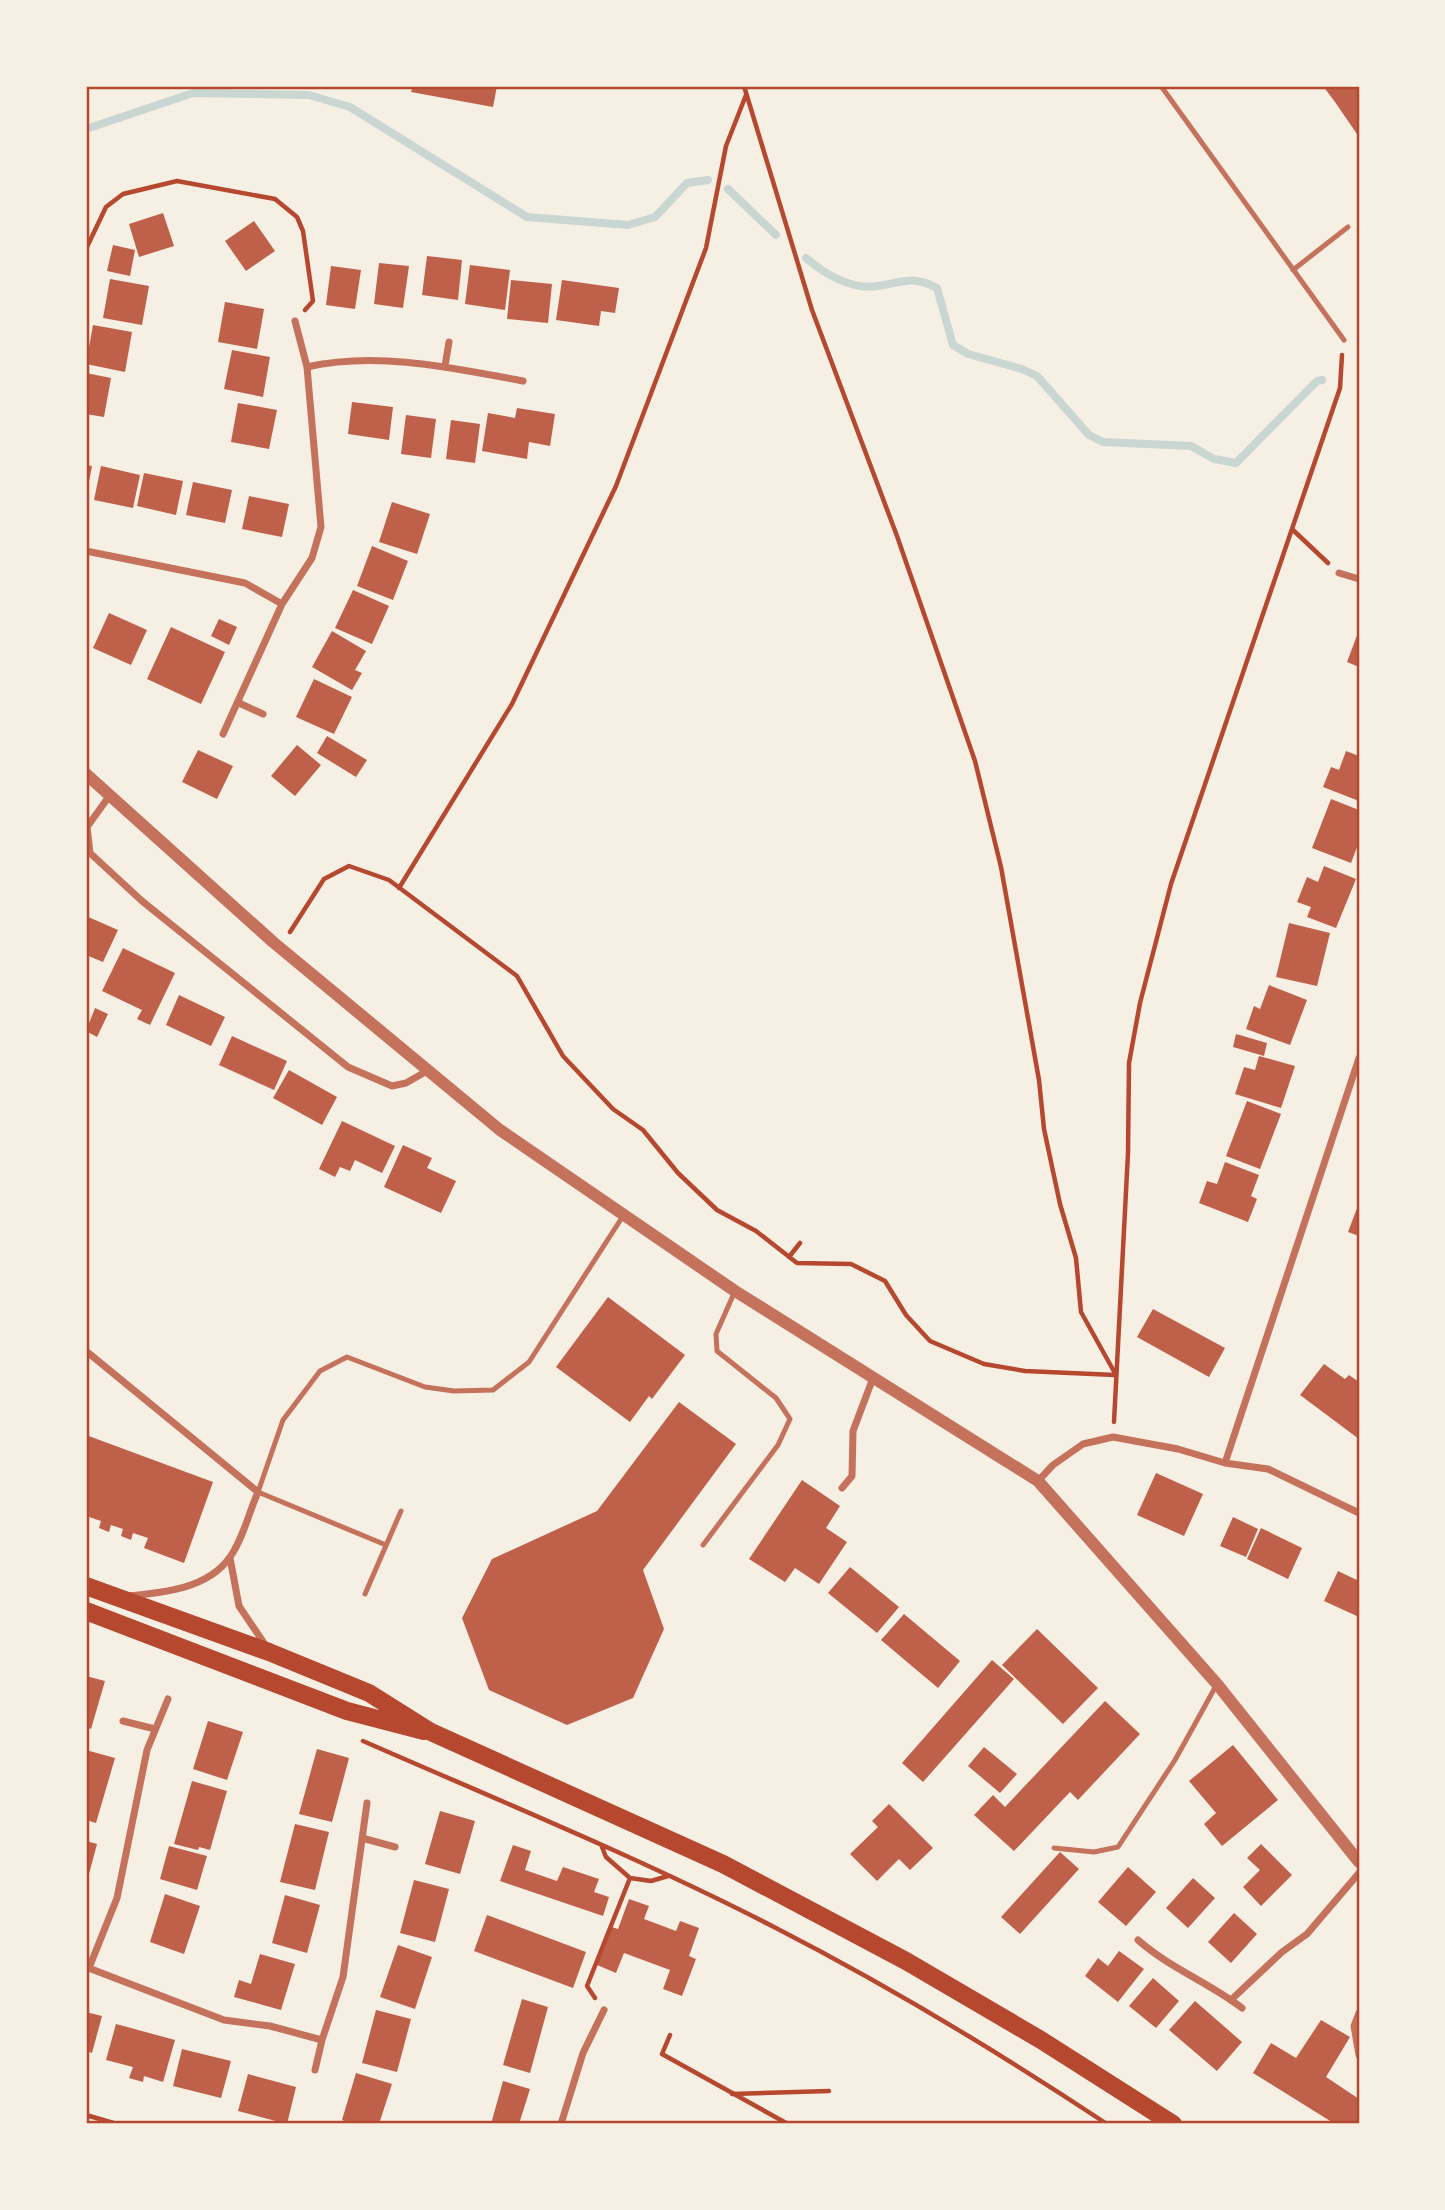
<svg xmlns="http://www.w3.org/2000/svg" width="1445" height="2210" viewBox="0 0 1445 2210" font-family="Signika,sans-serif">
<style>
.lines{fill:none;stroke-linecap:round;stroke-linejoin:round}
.stream{stroke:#c9d6d2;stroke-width:8}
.building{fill:#bf614a}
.path{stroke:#b5482f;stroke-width:4.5}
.service{stroke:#c5725c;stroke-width:5}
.minor{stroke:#c5725c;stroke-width:7}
.tertiary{stroke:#c5725c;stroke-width:12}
.primary{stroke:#b5482f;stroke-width:18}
.neatline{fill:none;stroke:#b5482f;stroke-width:2.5}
</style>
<rect width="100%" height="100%" fill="#f6efe4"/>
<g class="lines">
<path class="stream" d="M 86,129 L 193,93 L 309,95 L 350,107 L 527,217 L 628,225 L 655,217 L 687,183 L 708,180
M 728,189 L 776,235
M 806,258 C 826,275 851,290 878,286 C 904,282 912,275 937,288 L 953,345 L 968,354 L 1022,369 L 1037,376 L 1089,435 L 1103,442 L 1191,446 L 1214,459 L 1236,463 L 1317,381 L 1322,380"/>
</g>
<path class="building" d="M 413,86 L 497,86 L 493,107 L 411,92 Z
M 1323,86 L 1359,86 L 1359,137 L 1335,102 Z
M 163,213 L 174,246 L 139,257 L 129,224 Z
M 254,221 L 275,251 L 246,271 L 225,241 Z
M 113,245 L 135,250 L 130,276 L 107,271 Z
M 427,256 L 462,260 L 458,300 L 422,295 Z
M 379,263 L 409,266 L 403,308 L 374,304 Z
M 470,265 L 510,270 L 505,310 L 465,304 Z
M 331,266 L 361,270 L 355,309 L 326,305 Z
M 110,279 L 149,286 L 142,325 L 103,318 Z
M 511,280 L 552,284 L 548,323 L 507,319 Z
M 562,280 L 619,288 L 615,313 L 601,311 L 599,326 L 556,320 Z
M 225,302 L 264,309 L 257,349 L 218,342 Z
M 93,325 L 132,332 L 125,372 L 86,364 Z
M 232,350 L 270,357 L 263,397 L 224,389 Z
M 86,373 L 111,378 L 104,417 L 86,414 Z
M 352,402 L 393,407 L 389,440 L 348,434 Z
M 238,403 L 277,410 L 269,449 L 231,442 Z
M 517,408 L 555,414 L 550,446 L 529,442 L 527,459 L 482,451 L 488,413 L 515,418 Z
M 406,415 L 436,419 L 431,458 L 401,454 Z
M 451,420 L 480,424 L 475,463 L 446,459 Z
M 86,465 L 92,466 L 87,492 L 86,492 Z
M 101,466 L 140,475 L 133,508 L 94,500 Z
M 144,473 L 183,481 L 176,515 L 137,506 Z
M 193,482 L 232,490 L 225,523 L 186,515 Z
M 249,496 L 289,504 L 282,537 L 242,529 Z
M 392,502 L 430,514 L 417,554 L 379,542 Z
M 372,546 L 408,561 L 393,600 L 357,586 Z
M 353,590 L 389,606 L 372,644 L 335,628 Z
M 109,613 L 147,630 L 131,665 L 93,648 Z
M 219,619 L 237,627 L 229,645 L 211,636 Z
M 171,627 L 225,652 L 201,704 L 147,679 Z
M 1359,630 L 1359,667 L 1347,662 Z
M 332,631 L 366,651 L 355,670 L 362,673 L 352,690 L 312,667 Z
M 314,679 L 352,697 L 334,734 L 296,717 Z
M 327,736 L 367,760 L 356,777 L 317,753 Z
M 297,745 L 321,765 L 295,796 L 271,776 Z
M 198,750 L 233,766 L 217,799 L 182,782 Z
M 1346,751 L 1359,756 L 1359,801 L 1323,787 L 1331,767 L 1339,770 Z
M 1331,799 L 1359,810 L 1359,842 L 1351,863 L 1312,848 Z
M 1324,866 L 1356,879 L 1336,928 L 1307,917 L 1311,907 L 1297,902 L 1307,877 L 1318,882 Z
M 86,916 L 118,930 L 103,962 L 86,955 Z
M 1289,923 L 1330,933 L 1317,986 L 1276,977 Z
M 123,948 L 175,973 L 150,1025 L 137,1019 L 142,1010 L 102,991 Z
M 1269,985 L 1307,1000 L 1290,1045 L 1246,1029 L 1254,1006 L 1260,1009 Z
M 179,995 L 225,1017 L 211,1046 L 166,1025 Z
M 95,1008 L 108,1014 L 97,1037 L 86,1031 Z
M 1236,1034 L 1267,1043 L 1264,1056 L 1233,1047 Z
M 232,1036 L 287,1061 L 274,1090 L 219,1065 Z
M 1259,1056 L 1295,1066 L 1281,1108 L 1235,1094 L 1244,1067 L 1255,1070 Z
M 289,1070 L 337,1097 L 322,1125 L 273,1098 Z
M 1247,1101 L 1281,1114 L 1260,1169 L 1226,1156 Z
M 342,1121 L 395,1146 L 382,1173 L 355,1160 L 350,1171 L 340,1167 L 335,1177 L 319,1169 Z
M 403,1145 L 432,1158 L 427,1168 L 456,1181 L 441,1213 L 384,1187 Z
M 1225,1162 L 1259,1175 L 1251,1196 L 1257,1199 L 1248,1222 L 1199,1203 L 1207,1181 L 1217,1184 Z
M 1359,1203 L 1359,1236 L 1348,1232 Z
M 608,1297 L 685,1355 L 652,1399 L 649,1396 L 630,1422 L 556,1367 Z
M 1153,1309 L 1225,1348 L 1209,1377 L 1137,1337 Z
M 1324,1364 L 1345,1379 L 1349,1375 L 1359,1382 L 1359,1439 L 1300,1395 Z
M 679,1402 L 736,1444 L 643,1570 L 664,1629 L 633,1698 L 567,1725 L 489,1690 L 462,1618 L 492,1559 L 597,1511 Z
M 86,1435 L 213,1482 L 184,1563 L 144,1548 L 148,1538 L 133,1533 L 131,1540 L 121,1536 L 123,1529 L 111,1525 L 109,1532 L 99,1528 L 101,1521 L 89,1517 L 86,1527 Z
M 1156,1473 L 1203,1494 L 1184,1536 L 1137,1515 Z
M 802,1480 L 840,1506 L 826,1528 L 847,1542 L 819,1584 L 795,1568 L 785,1582 L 749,1559 Z
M 1233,1517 L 1258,1529 L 1246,1557 L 1220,1546 Z
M 1261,1528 L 1302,1548 L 1288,1579 L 1247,1559 Z
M 850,1567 L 899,1607 L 877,1633 L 828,1593 Z
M 1338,1571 L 1359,1581 L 1359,1617 L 1324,1601 Z
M 904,1614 L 960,1661 L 938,1688 L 881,1640 Z
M 1037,1629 L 1098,1688 L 1063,1724 L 1002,1665 Z
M 992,1660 L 1014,1679 L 923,1782 L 902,1763 Z
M 86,1676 L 105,1681 L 91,1729 L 86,1727 Z
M 1105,1701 L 1140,1734 L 1078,1800 L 1070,1792 L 1014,1851 L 974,1815 L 993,1795 L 1005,1807 Z
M 208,1721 L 243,1732 L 227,1780 L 193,1769 Z
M 1233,1745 L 1278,1800 L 1222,1846 L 1204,1824 L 1216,1813 L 1189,1781 Z
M 984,1747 L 1017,1774 L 1000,1793 L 968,1766 Z
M 317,1749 L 349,1758 L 332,1822 L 299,1814 Z
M 86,1750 L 115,1758 L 96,1823 L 86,1820 Z
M 192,1781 L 227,1791 L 210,1850 L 199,1847 L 198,1850 L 174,1844 Z
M 889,1804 L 933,1848 L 910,1870 L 899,1859 L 877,1881 L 850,1854 L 878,1827 L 872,1821 Z
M 440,1811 L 475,1821 L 460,1874 L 425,1864 Z
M 295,1824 L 329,1832 L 315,1890 L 280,1882 Z
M 86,1841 L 97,1844 L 89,1874 L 86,1873 Z
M 1261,1844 L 1292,1875 L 1261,1906 L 1243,1887 L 1260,1870 L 1247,1858 Z
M 513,1845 L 531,1851 L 525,1870 L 557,1881 L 563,1867 L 599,1879 L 594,1892 L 609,1897 L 603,1916 L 500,1881 Z
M 169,1846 L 207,1856 L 197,1890 L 160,1879 Z
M 1060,1852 L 1079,1869 L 1020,1934 L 1001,1917 Z
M 1128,1867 L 1156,1892 L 1126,1926 L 1098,1902 Z
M 1193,1878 L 1215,1898 L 1188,1928 L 1166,1908 Z
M 414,1880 L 449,1889 L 435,1942 L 400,1933 Z
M 165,1894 L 200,1906 L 184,1954 L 150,1942 Z
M 285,1895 L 320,1905 L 307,1953 L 272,1943 Z
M 629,1899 L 649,1906 L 644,1919 L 676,1931 L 680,1921 L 699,1928 L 689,1956 L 696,1959 L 682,1996 L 663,1989 L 670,1970 L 624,1953 L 616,1973 L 597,1965 L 612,1927 L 618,1929 Z
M 1234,1913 L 1257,1934 L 1231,1963 L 1208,1942 Z
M 487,1915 L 586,1952 L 573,1988 L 474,1951 Z
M 398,1945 L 432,1957 L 415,2009 L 380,1997 Z
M 1119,1951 L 1144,1969 L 1118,2002 L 1085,1976 L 1098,1958 L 1108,1966 Z
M 260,1954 L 295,1964 L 281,2010 L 234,1997 L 239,1980 L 251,1984 Z
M 1153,1978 L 1179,2001 L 1156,2028 L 1129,2006 Z
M 522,1999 L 548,2007 L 530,2073 L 503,2065 Z
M 1195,2001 L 1242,2042 L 1217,2071 L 1169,2030 Z
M 376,2010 L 411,2019 L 397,2072 L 362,2063 Z
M 86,2012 L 102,2016 L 92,2053 L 86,2051 Z
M 1321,2020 L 1350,2037 L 1326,2077 L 1359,2099 L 1359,2124 L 1335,2124 L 1253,2073 L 1271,2043 L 1296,2058 Z
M 116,2024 L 175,2040 L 163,2082 L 144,2076 L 143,2082 L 129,2078 L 133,2067 L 106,2060 Z
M 182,2049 L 231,2061 L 221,2098 L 173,2086 Z
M 356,2073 L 392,2084 L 379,2124 L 353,2124 L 342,2120 Z
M 248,2074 L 296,2087 L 287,2124 L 238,2111 Z
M 503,2081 L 530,2089 L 519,2124 L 491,2124 Z"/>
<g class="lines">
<path class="path" d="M 744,86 L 812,310 L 897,536 L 975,761 L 1001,867 L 1039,1080 L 1044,1129 L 1060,1204 L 1076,1258 L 1081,1312 L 1116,1375
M 86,249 L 106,207 L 123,194 L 177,181 L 275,199 L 297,217 L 303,231 L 313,301 L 305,310
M 1293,530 L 1328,563
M 399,888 L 512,704 L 616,486 L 706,248 L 726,146 L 746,95
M 290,932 L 324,879 L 349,866 L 389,880 L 517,976 L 563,1056 L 613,1109 L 643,1130 L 678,1173 L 717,1210 L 756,1231 L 797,1263 L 851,1264 L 885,1281 L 906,1315 L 930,1341 L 984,1364 L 1025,1371 L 1115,1375
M 789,1257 L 800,1243
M 1114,1422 L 1128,1153 L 1129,1063 L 1140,1003 L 1171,884 L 1340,388 L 1342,355
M 363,1741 C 500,1801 640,1858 774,1927 C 889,1986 1000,2053 1107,2124
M 630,1878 L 651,1881 L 668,1876
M 595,1998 L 587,1986 L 630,1878 L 606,1857 L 602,1847
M 670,2035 L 662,2054 L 788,2124
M 732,2094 L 829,2091
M 86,2115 L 117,2124"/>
<path class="service" d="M 1161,86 L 1344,340
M 1293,270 L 1348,227
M 386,1545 L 258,1492 L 283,1420 L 320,1371 L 347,1357 L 425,1387 L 454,1391 L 493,1390 L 529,1362 L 623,1216
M 703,1545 L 778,1445 L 790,1419 L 776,1398 L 717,1351 L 716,1334 L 735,1291
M 365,1594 L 401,1511
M 1054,1848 L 1094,1852 L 1118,1847 L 1175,1760 L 1217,1684"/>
<path class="minor" d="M 445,366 L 449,342
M 307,367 C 378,351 453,368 523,381
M 86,551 L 245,583 L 282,604
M 1339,573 L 1359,579
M 239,703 L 263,714
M 223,734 L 282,604 L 312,558 L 321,527 L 307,367 L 295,321
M 110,795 L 87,827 L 90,853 L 142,901 L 348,1067 L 392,1086 L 406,1083 L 427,1071
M 86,1351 L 258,1492 C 249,1512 243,1539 230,1557 C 208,1589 162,1593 127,1596
M 1225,1463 L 1359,1058
M 1038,1481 L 1053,1465 L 1083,1444 L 1113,1437 L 1178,1449 L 1225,1463 L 1268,1469 L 1359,1513
M 842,1488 L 852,1476 L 853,1431 L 873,1378
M 230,1558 L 239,1606 L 266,1646
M 123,1721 L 155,1729
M 362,1838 L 395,1847
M 1138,1940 C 1171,1969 1208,1982 1242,2008
M 86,1967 L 224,2020 L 270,2026 L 322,2040 L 343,1977 L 367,1803
M 89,1968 L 117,1898 L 147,1750 L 168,1699
M 1231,2000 L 1282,1952 L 1307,1934 L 1359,1873
M 1359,2013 L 1354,2026 L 1359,2055
M 315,2070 L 322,2040
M 561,2124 L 583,2053 L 604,2010"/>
<path class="tertiary" d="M 86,774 L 273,942 L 500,1130 L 735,1291 L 1038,1481 L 1217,1684 L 1359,1862"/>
<path class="primary" d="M 86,1586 L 269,1652 L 369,1693 L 431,1732 L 723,1864 L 906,1961 L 1041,2040 L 1173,2124
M 86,1611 L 347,1711 L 424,1731"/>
</g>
<rect width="1445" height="2210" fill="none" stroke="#f6efe4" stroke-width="175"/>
<rect x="88" y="88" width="1270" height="2034" class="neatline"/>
</svg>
